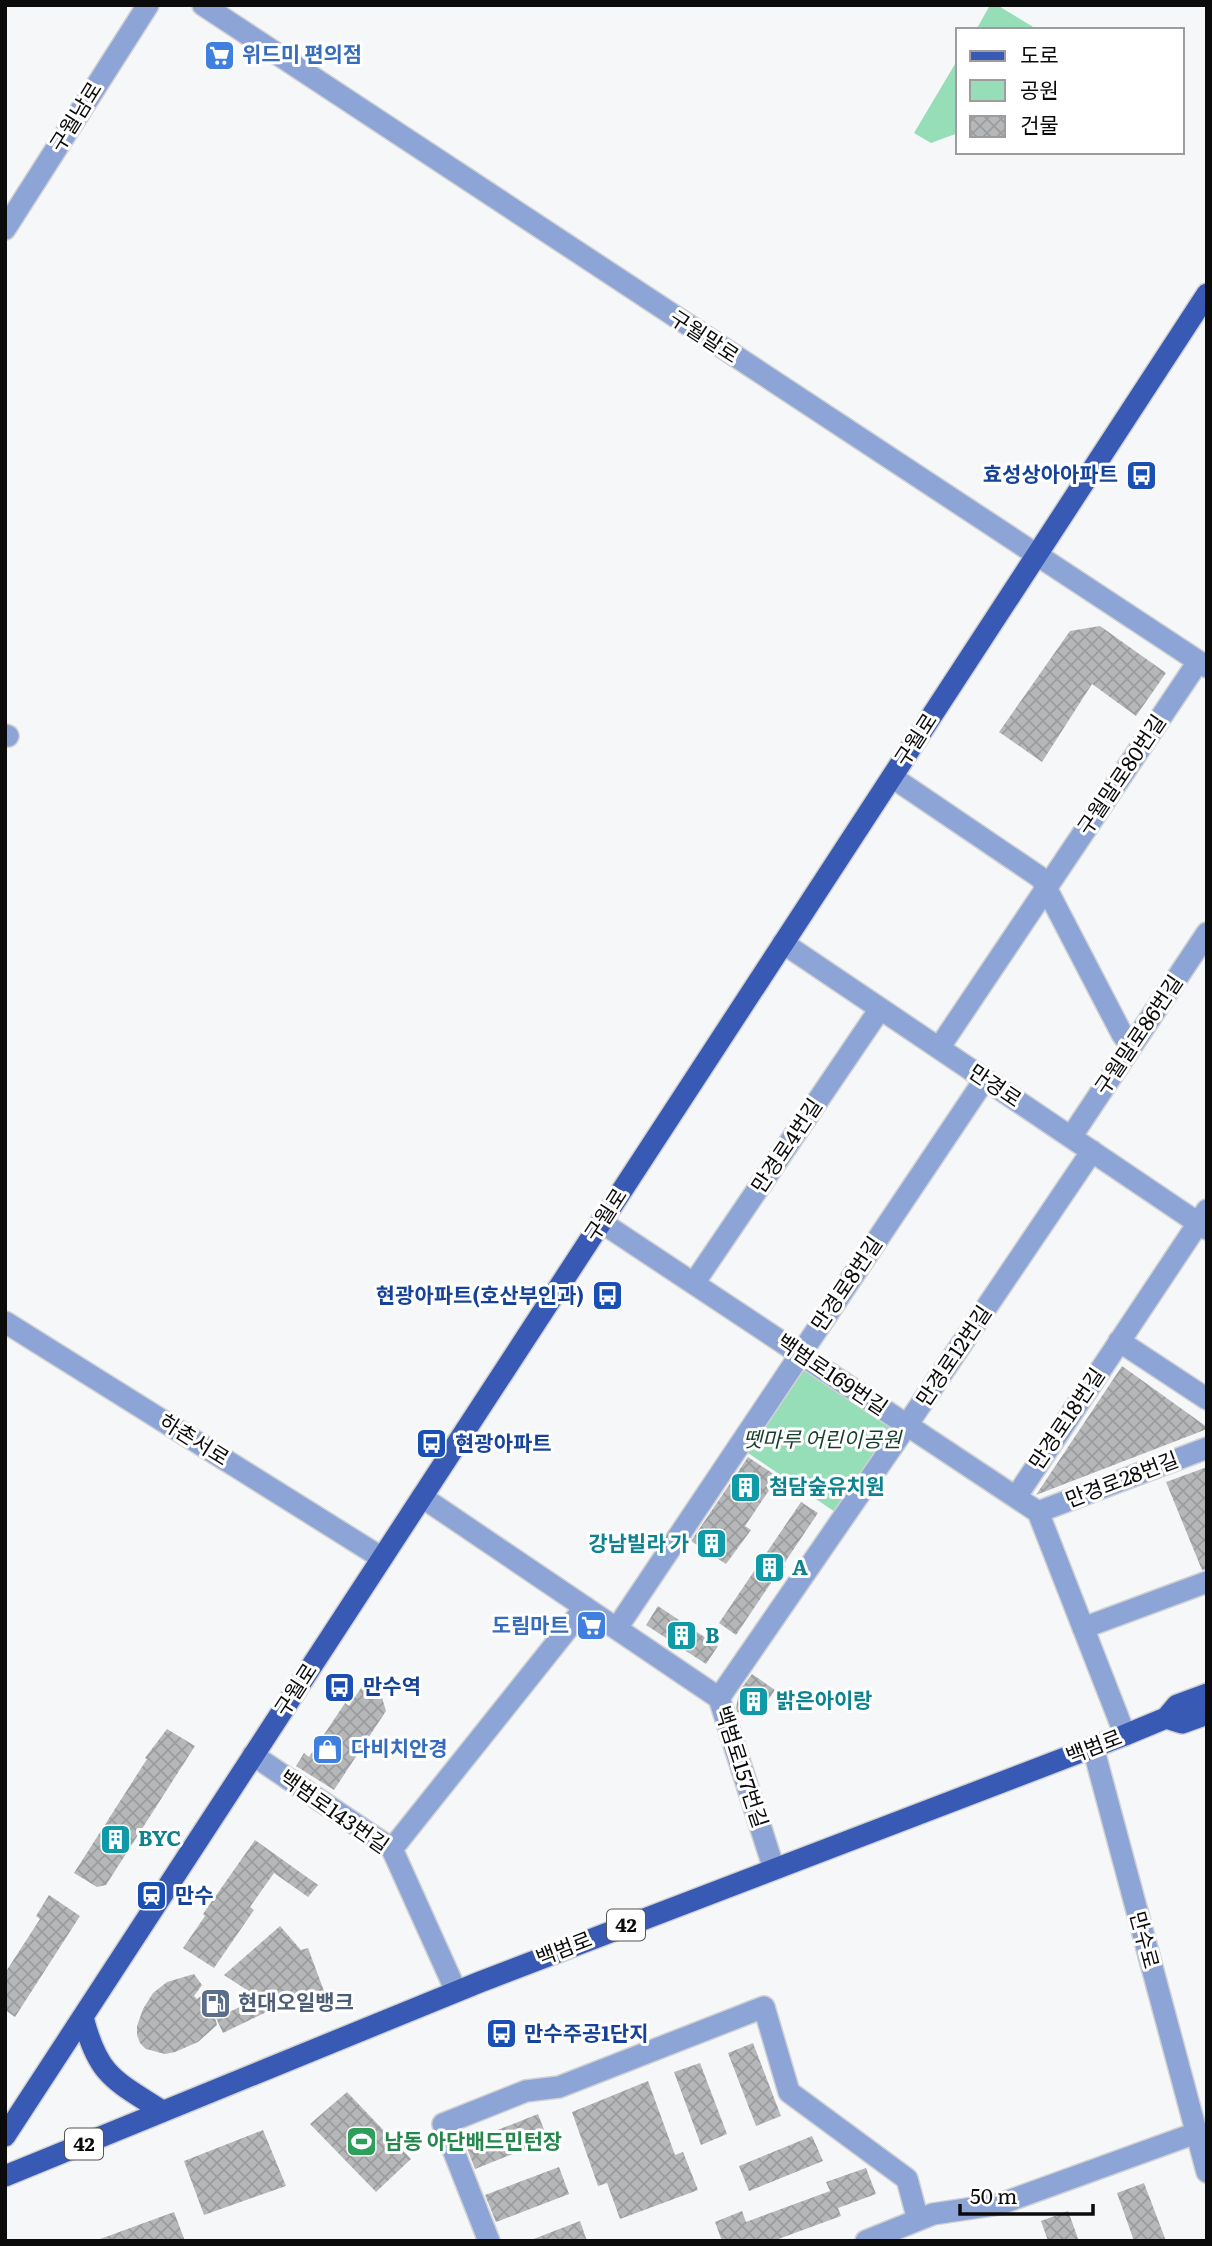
<svg xmlns="http://www.w3.org/2000/svg" width="1212" height="2246" viewBox="0 0 1212 2246" font-family="Literata,'Noto Sans KR',serif">
<style>
.green{fill:#96deb8}
.building{fill:url(#building-cross-hatch)}
.lines{fill:none;stroke-linecap:round;stroke-linejoin:round}
.minor-casing{stroke:#d0d1d2;stroke-width:24}
.major-casing{stroke:#d0d1d2;stroke-width:24}
.minor{stroke:#8da4d7;stroke-width:21}
.major{stroke:#385ab5;stroke-width:21}
.labels{text-anchor:middle;stroke-width:6;stroke-linejoin:round;paint-order:stroke}
.shield{fill:#fff;stroke:#545455;stroke-width:2}
.shield-label{font-size:19px;font-weight:bold;fill:#0b0b0c}
.shop-label{font-size:21px;font-weight:bold;fill:#366cbe;stroke:#fff;text-anchor:start}
.street-label{font-size:21px;fill:#0b0b0c;stroke:#fff}
.transit-label{font-size:21px;font-weight:bold;fill:#164399;stroke:#fff;text-anchor:start}
.park-label{font-size:21px;font-style:italic;fill:#133d2a;stroke:#fff}
.culture-label{font-size:21px;font-weight:bold;fill:#0d838f;stroke:#fff;text-anchor:start}
.service-label{font-size:21px;font-weight:bold;fill:#4e5e75;stroke:#fff;text-anchor:start}
.leisure-label{font-size:21px;font-weight:bold;fill:#27864d;stroke:#fff;text-anchor:start}
</style>
<defs>
<pattern id="building-cross-hatch" width="8" height="8" patternUnits="userSpaceOnUse" patternTransform="scale(1.75)"><rect width="8" height="8" fill="#b6b7b8"/><path d="M0 0l8 8M0 8l8-8" fill="none" stroke="#9b9c9d"/></pattern>
</defs>
<rect width="100%" height="100%" fill="#f6f7f8"/>
<path class="green" d="M 990,5 L 997,5 L 1038,30 L 976,30 Z
M 958,59 L 958,133 L 931,143 L 914,133 Z
M 805,1365 L 897,1431 L 838,1514 L 745,1451 Z"/>
<path class="building" d="M 1100,626 L 1166,673 L 1136,716 L 1092,684 L 1042,762 L 999,732 L 1070,631 Z
M 1122,1366 L 1207,1427 L 1207,1429 L 1036,1495 Z
M 748,1457 L 778,1477 L 745,1526 L 751,1530 L 726,1564 L 691,1541 Z
M 1207,1467 L 1207,1569 L 1202,1570 L 1166,1482 Z
M 801,1502 L 818,1513 L 736,1635 L 719,1623 Z
M 658,1606 L 718,1646 L 706,1664 L 646,1625 Z
M 752,1674 L 775,1690 L 757,1716 L 737,1712 L 736,1707 L 740,1690 Z
M 367,1679 L 380,1691 L 386,1711 L 334,1790 L 296,1766 L 304,1753 L 309,1757 L 345,1703 L 349,1706 Z
M 167,1729 L 195,1746 L 106,1885 L 97,1887 L 74,1873 L 147,1759 L 145,1758 Z
M 255,1840 L 318,1885 L 308,1897 L 274,1873 L 250,1907 L 254,1910 L 214,1968 L 183,1948 L 205,1916 L 203,1914 Z
M 49,1895 L 80,1916 L 15,2017 L 5,2010 L 5,1973 L 40,1919 L 36,1916 Z
M 280,1926 L 301,1950 L 308,1948 L 324,1991 L 290,2004 L 289,2001 L 223,2033 L 216,2018 L 259,1998 L 224,1975 Z
M 194,1974 L 202,1985 L 194,1996 L 197,1999 L 208,1990 L 217,2025 L 198,2042 L 175,2052 L 165,2054 L 146,2049 L 140,2043 L 137,2035 L 137,2026 L 143,2009 L 153,1993 L 167,1982 Z
M 753,2043 L 781,2116 L 756,2126 L 728,2053 Z
M 700,2063 L 727,2134 L 701,2145 L 674,2072 Z
M 648,2081 L 675,2155 L 683,2152 L 698,2190 L 620,2219 L 607,2183 L 598,2186 L 572,2112 Z
M 347,2092 L 411,2159 L 376,2192 L 310,2124 Z
M 538,2114 L 548,2140 L 475,2169 L 465,2143 Z
M 263,2130 L 286,2186 L 204,2215 L 184,2161 Z
M 812,2136 L 823,2161 L 749,2191 L 739,2166 Z
M 559,2167 L 569,2194 L 496,2222 L 485,2195 Z
M 866,2168 L 876,2194 L 838,2208 L 841,2216 L 773,2241 L 722,2241 L 715,2222 L 742,2211 L 746,2222 L 830,2191 L 826,2182 Z
M 1144,2183 L 1166,2241 L 1134,2241 L 1117,2193 Z
M 1068,2211 L 1079,2241 L 1048,2241 L 1041,2221 Z
M 174,2212 L 185,2241 L 100,2241 L 100,2239 Z
M 580,2221 L 587,2241 L 531,2241 L 531,2240 Z"/>
<g class="lines">
<defs>
<path id="minor" d="M 203,5 L 1207,667
M 5,229 L 148,5
M 5,735 L 8,736
M 892,777 L 1041,878 L 1122,1034 L 1131,1046
M 783,943 L 1207,1229
M 939,1048 L 1198,662
M 1071,1137 L 1207,933
M 601,1222 L 1038,1512 L 1125,1735
M 694,1283 L 880,1009
M 5,1322 L 382,1558
M 1119,1341 L 1207,1399
M 422,1497 L 719,1698 L 774,1869
M 1016,1497 L 1207,1210
M 1038,1512 L 1207,1448
M 617,1628 L 985,1079
M 1083,1628 L 1207,1582
M 719,1698 L 907,1425 L 1092,1151
M 1093,1747 L 1207,2172
M 253,1755 L 392,1849 L 456,1991
M 392,1849 L 585,1607
M 489,2241 L 443,2124 L 526,2091 L 559,2087 L 764,2007 L 789,2092 L 907,2179 L 918,2220
M 866,2241 L 933,2214 L 1000,2204 L 1196,2133"/>
<path id="major" d="M 1166,1718 L 1182,1723 L 1207,1714
M 83,2017 C 98,2076 114,2080 162,2111
M 5,2136 L 1207,294
M 5,2176 L 480,1982 L 1125,1735 L 1166,1718 L 1177,1705 L 1207,1694"/>
</defs>
<use href="#minor" class="minor-casing"/>
<use href="#major" class="major-casing"/>
<use href="#minor" class="minor"/>
<use href="#major" class="major"/>
</g>
<defs>
<symbol id="supermarket-square" viewBox="-11 -11 22 22"><rect x="-9" y="-9" width="18" height="18" rx="4" fill="#3f7fe0" stroke="#fff"/><path d="M-6-5.5h2.5l.6 2H6L4.5 2H-2.5L-4.4-4H-6ZM-1.5 3.2a1.3 1.3 0 1 0 .1 0ZM3 3.2a1.3 1.3 0 1 0 .1 0Z" fill="#fff"/></symbol>
<symbol id="bus-square" viewBox="-11 -11 22 22"><rect x="-9" y="-9" width="18" height="18" rx="4" fill="#1a4fb4" stroke="#fff"/><path d="M-5-6H5V4H4V6H2V4H-2V6H-4V4H-5ZM-3.5-4V0h7V-4ZM-3.5 1.2v1.5H-2V1.2ZM2 1.2v1.5H3.5V1.2Z" fill="#fff"/></symbol>
<symbol id="building-square" viewBox="-11 -11 22 22"><rect x="-9" y="-9" width="18" height="18" rx="4" fill="#0f9aa8" stroke="#fff"/><path d="M-4-6H4V6H1V3H-1V6H-4ZM-2.5-4.3h1.7v1.8h-1.7ZM.8-4.3h1.7v1.8H.8ZM-2.5-1h1.7V.8h-1.7ZM.8-1h1.7V.8H.8Z" fill="#fff"/></symbol>
<symbol id="shop-square" viewBox="-11 -11 22 22"><rect x="-9" y="-9" width="18" height="18" rx="4" fill="#3f7fe0" stroke="#fff"/><path d="M-5-2.5h2.3a2.7 3.5 0 0 1 5.4 0H5L5.5 6h-11ZM-1.5-2.5h3a1.5 2.3 0 0 0-3 0Z" fill="#fff"/></symbol>
<symbol id="station-square" viewBox="-11 -11 22 22"><rect x="-9" y="-9" width="18" height="18" rx="4" fill="#1a4fb4" stroke="#fff"/><path d="M-3-6H3Q5-6 5-4V2Q5 4 3 4L4.5 6H3L1.5 4h-3L-3 6H-4.5L-3 4Q-5 4-5 2V-4Q-5-6-3-6ZM-3.5-4v3h7v-3ZM-3.5 1v1.5H-2V1ZM2 1v1.5H3.5V1Z" fill="#fff"/></symbol>
<symbol id="fuel-square" viewBox="-11 -11 22 22"><rect x="-9" y="-9" width="18" height="18" rx="4" fill="#5c6f8a" stroke="#fff"/><path d="M-5.5-6h7V0h2V4h1.3V-2.5L3-4.5l.8-.8L6-3V5H2.5V1h-1V6h-7ZM-4.2-4.7v3.2H.2V-4.7Z" fill="#fff"/></symbol>
<symbol id="stadium-square" viewBox="-11 -11 22 22"><rect x="-9" y="-9" width="18" height="18" rx="4" fill="#2e9e5b" stroke="#fff"/><path d="M0-5a6.5 5 0 1 0 0 10a6.5 5 0 1 0 0-10ZM-3.5-1.8h7v3.6h-7Z" fill="#fff"/></symbol>
</defs>
<g fill-rule="evenodd">
<use href="#supermarket-square" x="202" y="38" width="35" height="35"/>
<use href="#bus-square" x="1124" y="458" width="35" height="35"/>
<use href="#bus-square" x="590" y="1278" width="35" height="35"/>
<use href="#bus-square" x="414" y="1426" width="35" height="35"/>
<use href="#building-square" x="728" y="1470" width="35" height="35"/>
<use href="#building-square" x="694" y="1526" width="35" height="35"/>
<use href="#building-square" x="752" y="1550" width="35" height="35"/>
<use href="#supermarket-square" x="574" y="1608" width="35" height="35"/>
<use href="#building-square" x="664" y="1618" width="35" height="35"/>
<use href="#bus-square" x="322" y="1670" width="35" height="35"/>
<use href="#building-square" x="736" y="1684" width="35" height="35"/>
<use href="#shop-square" x="310" y="1732" width="35" height="35"/>
<use href="#building-square" x="98" y="1822" width="35" height="35"/>
<use href="#station-square" x="134" y="1878" width="35" height="35"/>
<use href="#fuel-square" x="198" y="1986" width="35" height="35"/>
<use href="#bus-square" x="484" y="2016" width="35" height="35"/>
<use href="#stadium-square" x="344" y="2124" width="35" height="35"/>
</g>
<g class="labels">
<g class="shield">
<rect x="607" y="1909.5" width="38" height="31" rx="5"/>
<rect x="65" y="2128.5" width="38" height="31" rx="5"/>
</g>
<g class="shield-label">
<text x="626" y="1932">42</text>
<text x="84" y="2151">42</text>
</g>
<g class="shop-label">
<text x="242" y="62">위드미 편의점</text>
<text x="569" y="1633" text-anchor="end">도림마트</text>
<text x="351" y="1756">다비치안경</text>
</g>
<g class="street-label">
<text transform="translate(76 117) rotate(-58)" y="7">구월남로</text>
<text transform="translate(704 337) rotate(33)" y="7">구월말로</text>
<text transform="translate(916 740) rotate(-57)" y="7">구월로</text>
<text transform="translate(1122 775) rotate(-56)" y="7">구월말로80번길</text>
<text transform="translate(1139 1035) rotate(-56)" y="7">구월말로86번길</text>
<text transform="translate(995 1086) rotate(34)" y="7">만경로</text>
<text transform="translate(787 1146) rotate(-56)" y="7">만경로4번길</text>
<text transform="translate(606 1215) rotate(-57)" y="7">구월로</text>
<text transform="translate(847 1284) rotate(-56)" y="7">만경로8번길</text>
<text transform="translate(954 1356) rotate(-56)" y="7">만경로12번길</text>
<text transform="translate(832 1375) rotate(34)" y="7">백범로169번길</text>
<text transform="translate(1067 1419) rotate(-56)" y="7">만경로18번길</text>
<text transform="translate(194 1440) rotate(32)" y="7">하촌서로</text>
<text transform="translate(1122 1480) rotate(-21)" y="7">만경로28번길</text>
<text transform="translate(296 1690) rotate(-57)" y="7">구월로</text>
<text transform="translate(1094 1747) rotate(-21)" y="7">백범로</text>
<text transform="translate(741 1767) rotate(72)" y="7">백범로157번길</text>
<text transform="translate(334 1812) rotate(35)" y="7">백범로143번길</text>
<text transform="translate(1144 1940) rotate(75)" y="7">만수로</text>
<text transform="translate(564 1949) rotate(-21)" y="7">백범로</text>
</g>
<g class="transit-label">
<text x="1118" y="482" text-anchor="end">효성상아아파트</text>
<text x="584" y="1303" text-anchor="end">현광아파트(호산부인과)</text>
<text x="455" y="1451">현광아파트</text>
<text x="363" y="1694">만수역</text>
<text x="175" y="1903">만수</text>
<text x="524" y="2041">만수주공1단지</text>
</g>
<g class="park-label">
<text x="822" y="1447">뗏마루 어린이공원</text>
</g>
<g class="culture-label">
<text x="769" y="1494">첨담숲유치원</text>
<text x="689" y="1551" text-anchor="end">강남빌라 가</text>
<text x="792" y="1575">A</text>
<text x="705" y="1643">B</text>
<text x="776" y="1708">밝은아이랑</text>
<text x="138" y="1846">BYC</text>
</g>
<g class="service-label">
<text x="238" y="2010">현대오일뱅크</text>
</g>
<g class="leisure-label">
<text x="384" y="2149">남동 아단배드민턴장</text>
</g>
</g>
<rect width="1212" height="2246" fill="none" stroke="#0b0b0c" stroke-width="14"/>
<rect x="956" y="28" width="228" height="126" fill="#ffffff" stroke="#9d9d9e" stroke-width="2"/>
<rect x="970" y="51" width="35" height="10" fill="#385ab5" stroke="#9d9d9e" stroke-width="2"/>
<text x="1020" y="63" font-size="21" fill="#0b0b0c">도로</text>
<rect x="970" y="80" width="35" height="21" fill="#96deb8" stroke="#9d9d9e" stroke-width="2"/>
<text x="1020" y="98" font-size="21" fill="#0b0b0c">공원</text>
<rect x="970" y="116" width="35" height="21" fill="url(#building-cross-hatch)" stroke="#9d9d9e" stroke-width="2"/>
<text x="1020" y="133" font-size="21" fill="#0b0b0c">건물</text>
<path d="M960 2204v10h133v-10" fill="none" stroke="#0b0b0c" stroke-width="3.5"/>
<text x="970" y="2204" font-size="21" fill="#0b0b0c" stroke="#ffffff" stroke-width="5" paint-order="stroke">50 m</text>
</svg>
